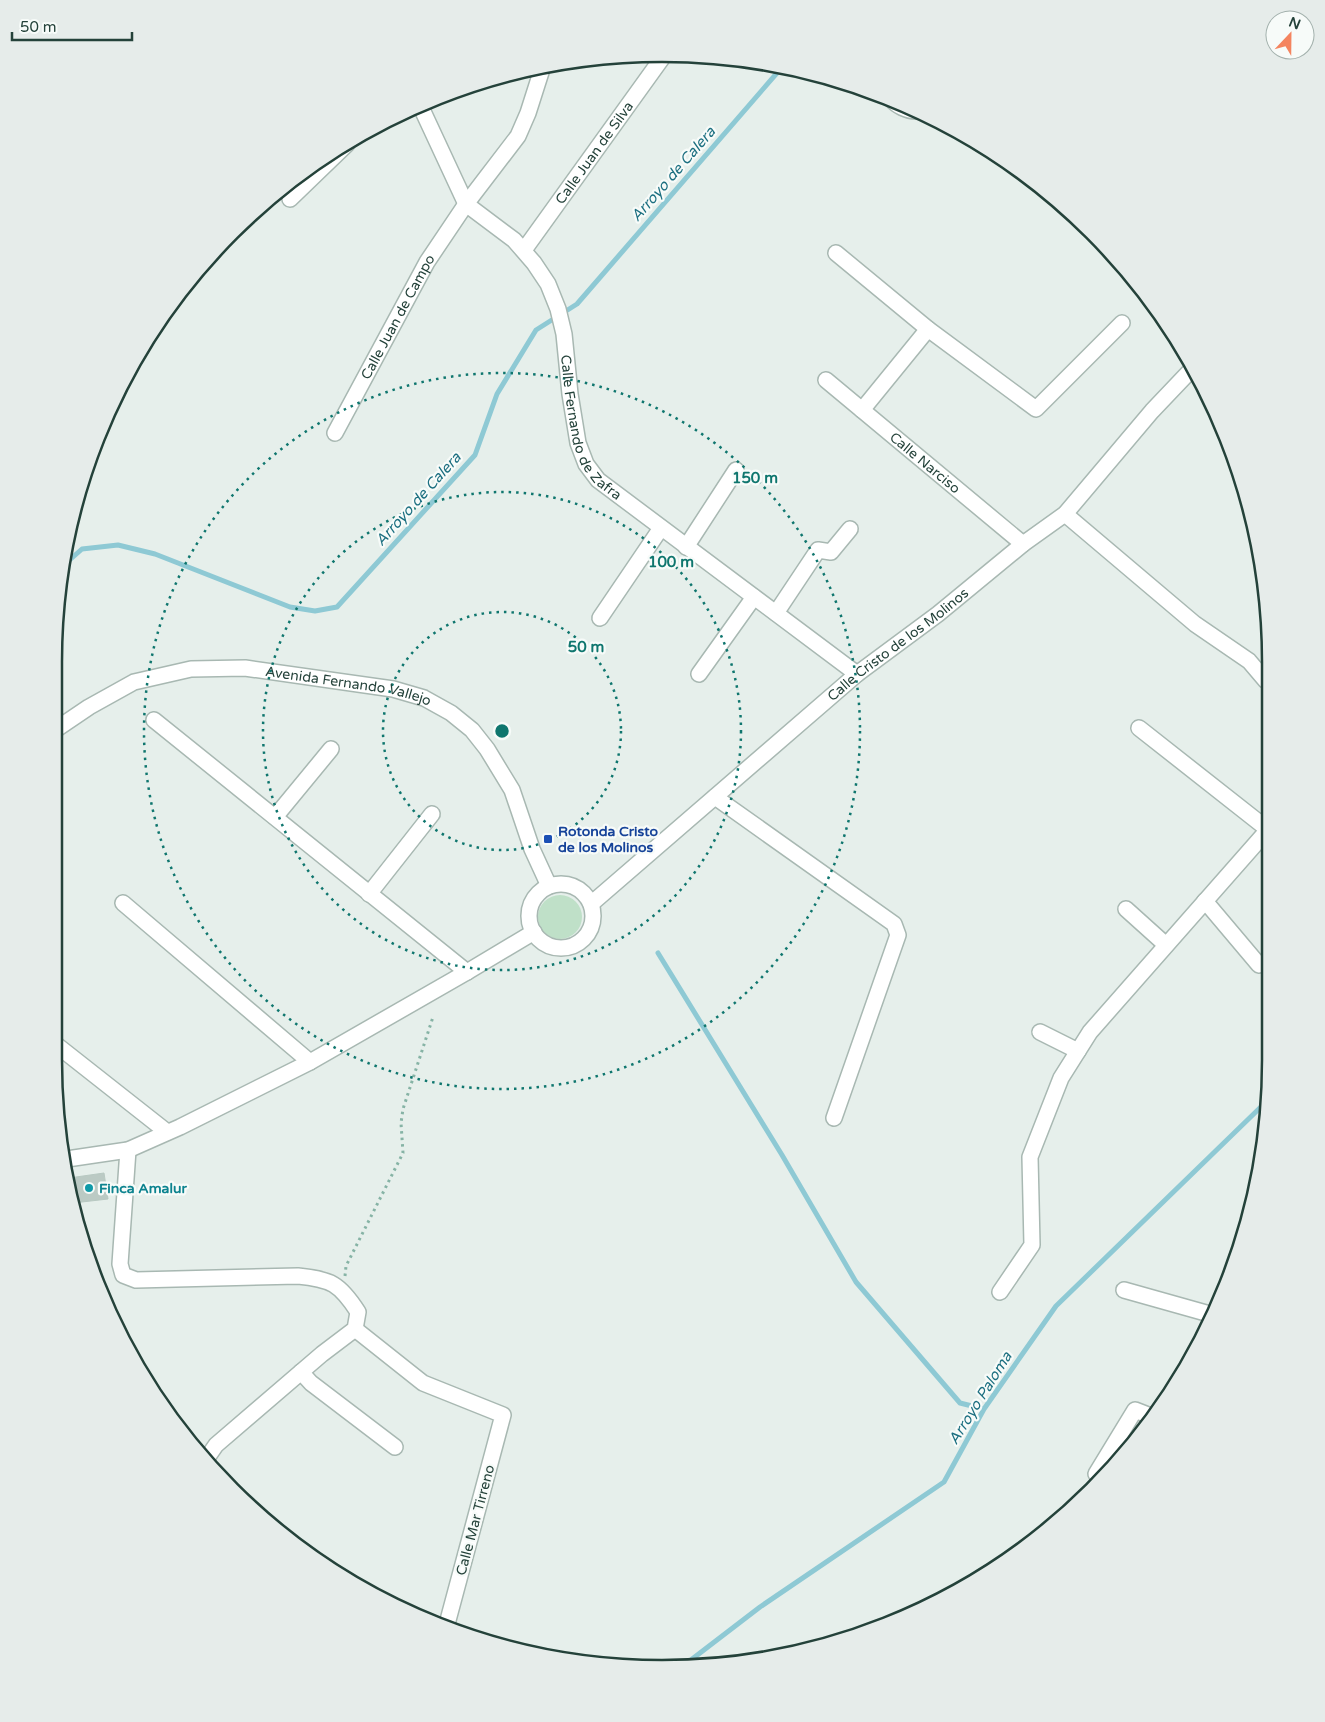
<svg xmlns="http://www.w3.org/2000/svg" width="1325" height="1722" viewBox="0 0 1325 1722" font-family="'Varela Round',sans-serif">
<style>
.green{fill:#bfe0c8}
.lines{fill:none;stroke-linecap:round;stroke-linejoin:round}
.stream{stroke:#8ec9d4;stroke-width:5}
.building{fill:#bbcac4;stroke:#b8c9c2}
.minor-casing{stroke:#a8b8b2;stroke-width:18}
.path{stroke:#86b3a5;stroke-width:3;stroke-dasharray:2.5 4;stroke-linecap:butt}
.minor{stroke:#fff;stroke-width:15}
.ring{fill:none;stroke:#0f766e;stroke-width:2.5;stroke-dasharray:2.5 5}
.transit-dot{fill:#1a4fb4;stroke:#f7fbf9;stroke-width:2}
.culture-dot{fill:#0f9aa8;stroke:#f7fbf9;stroke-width:2}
.labels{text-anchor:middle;stroke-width:4.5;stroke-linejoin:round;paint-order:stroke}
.street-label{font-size:14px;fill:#24423a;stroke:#f7fbf9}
.transit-label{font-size:14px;font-weight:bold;fill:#164399;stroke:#f7fbf9;text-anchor:start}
.culture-label{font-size:14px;font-weight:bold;fill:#0d838f;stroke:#f7fbf9;text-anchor:start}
.water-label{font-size:15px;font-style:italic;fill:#1c6f80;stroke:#f7fbf9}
.rim{fill:none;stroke:#24423a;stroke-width:2.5}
.centre{fill:#0f766e;stroke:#f7fbf9;stroke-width:2.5}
.ring-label{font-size:15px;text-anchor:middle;font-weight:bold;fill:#0f766e;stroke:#f7fbf9;stroke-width:4.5;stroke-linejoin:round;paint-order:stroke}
</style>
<rect width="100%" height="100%" fill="#e6efeb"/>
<path class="green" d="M538 917a22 22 0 1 1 44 0a22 22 0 1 1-44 0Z"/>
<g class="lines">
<path class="stream" d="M 65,564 L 82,549 L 118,545 L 155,554 L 290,607 L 315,611 L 337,607 L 475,455 L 497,394 L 536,330 L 577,304 L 783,66
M 658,953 L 782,1155 L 856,1282 L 960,1403 L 984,1409
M 683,1666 L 760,1607 L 944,1482 L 984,1409 L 1056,1306 L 1266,1102"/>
</g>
<path class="building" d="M 104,1173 L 108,1199 L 73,1203 L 69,1178 Z"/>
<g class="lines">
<defs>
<g id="minor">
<path d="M 891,99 C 897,106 907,111 916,111"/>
<path id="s1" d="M 420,105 L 466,204 L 514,240 L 534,263 L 548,284 L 558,309 L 564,334 L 570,394 L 578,443 L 586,464 L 598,480 L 857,674"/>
<path d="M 290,199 L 347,144"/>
<path id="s2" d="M 524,250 L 665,54"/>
<path d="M 836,253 L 928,329 L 1036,409 L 1122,323"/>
<path id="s3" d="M 826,380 L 1023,544"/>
<path d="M 862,410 L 928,329"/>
<path id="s4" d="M 335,433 L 427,262 L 466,204 L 518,136 L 528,113 L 543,66"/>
<path d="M 1065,514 L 1195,624 L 1249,661 L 1266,681"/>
<path d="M 686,547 L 736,470"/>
<path d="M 776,613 L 818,550 L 831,552 L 850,529"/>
<path d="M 600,618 L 661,528"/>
<path d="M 699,674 L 754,597"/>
<path d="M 154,720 L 467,972"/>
<path d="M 1139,728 L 1266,828"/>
<path id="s5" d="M 55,730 L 89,707 L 134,682 L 191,669 L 245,668 L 393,689 L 424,698 L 451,713 L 472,730 L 487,749 L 512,790 L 532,849 L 549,886"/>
<path d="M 715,797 L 894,924 L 898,935 L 834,1118"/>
<path d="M 275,817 L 331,749"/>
<circle cx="561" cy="916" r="32"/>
<path d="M 369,894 L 432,814"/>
<path d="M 1205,901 L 1259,965"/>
<path d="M 123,903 L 310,1062"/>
<path id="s6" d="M 591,904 L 857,674 L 938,614 L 1023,544 L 1065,514 L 1152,411 L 1191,370"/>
<path d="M 1126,909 L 1166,945"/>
<path d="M 1040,1032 L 1078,1051"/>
<path d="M 54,1043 L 167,1132"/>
<path d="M 128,1150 L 120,1264 L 123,1275 L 136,1280 L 298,1276 C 331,1279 340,1284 358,1312 L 355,1329 L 322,1354 L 216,1445 L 207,1458"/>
<path d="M 67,1159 L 128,1150 L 180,1127 L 310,1062 L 467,972 L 534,932"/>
<path d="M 1124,1290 L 1213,1315"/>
<path d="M 1000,1292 L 1032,1245 L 1030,1157 L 1061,1078 L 1090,1032 L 1266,832"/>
<path d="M 355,1329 L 423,1383 L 503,1415 L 447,1624"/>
<path d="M 301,1372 L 311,1383 L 395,1447"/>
<path d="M 1103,1478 L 1096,1474 L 1135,1410 L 1153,1417"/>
</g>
</defs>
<use href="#minor" class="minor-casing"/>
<path class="path" d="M 345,1276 L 346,1266 L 403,1153 L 401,1123 L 403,1109 L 433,1017"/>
<use href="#minor" class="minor"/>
</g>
<g class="ring">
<circle cx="502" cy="731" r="119"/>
<circle cx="502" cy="731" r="239"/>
<circle cx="502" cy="731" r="358"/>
</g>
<rect class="transit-dot" x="543" y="834" width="10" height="10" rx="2.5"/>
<circle class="culture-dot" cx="89" cy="1188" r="5"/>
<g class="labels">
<g class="street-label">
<text dy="5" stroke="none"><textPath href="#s2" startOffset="120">Calle Juan de Silva</textPath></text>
<text dy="5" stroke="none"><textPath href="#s4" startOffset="132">Calle Juan de Campo</textPath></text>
<text dy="5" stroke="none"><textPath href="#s1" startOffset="378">Calle Fernando de Zafra</textPath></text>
<text dy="5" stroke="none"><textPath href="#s3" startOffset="129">Calle Narciso</textPath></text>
<text dy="5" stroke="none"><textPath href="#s6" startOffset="402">Calle Cristo de los Molinos</textPath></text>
<text dy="5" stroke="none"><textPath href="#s5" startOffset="310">Avenida Fernando Vallejo</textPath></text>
<text transform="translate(475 1520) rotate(-75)" y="5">Calle Mar Tirreno</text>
</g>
<g class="transit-label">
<text x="558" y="836">Rotonda Cristo<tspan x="558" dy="16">de los Molinos</tspan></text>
</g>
<g class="culture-label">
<text x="99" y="1193">Finca Amalur</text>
</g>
<g class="water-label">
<text transform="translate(673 174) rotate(-49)" y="5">Arroyo de Calera</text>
<text transform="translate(418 499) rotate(-48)" y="5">Arroyo de Calera</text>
<text transform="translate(980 1398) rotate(-58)" y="5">Arroyo Paloma</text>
</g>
</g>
<path d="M0 0H1325V1722H0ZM662 62H662A600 600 0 0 1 1262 662V1060A600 600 0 0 1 662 1660H662A600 600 0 0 1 62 1060V662A600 600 0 0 1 662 62Z" fill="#e6ecea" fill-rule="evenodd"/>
<path class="rim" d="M662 62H662A600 600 0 0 1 1262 662V1060A600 600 0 0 1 662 1660H662A600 600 0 0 1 62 1060V662A600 600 0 0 1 662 62Z"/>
<circle cx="502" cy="731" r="8" class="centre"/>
<g class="ring-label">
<text x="755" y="483">150 m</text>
<text x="671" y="567">100 m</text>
<text x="586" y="652">50 m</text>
</g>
<g transform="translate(1290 35) rotate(22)"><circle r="24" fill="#f7fbf9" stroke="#a3b1ad"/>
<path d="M0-4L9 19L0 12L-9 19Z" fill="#f4845f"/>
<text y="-8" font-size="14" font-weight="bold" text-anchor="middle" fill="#24423a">N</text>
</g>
<path d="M12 32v8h120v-8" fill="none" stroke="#24423a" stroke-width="2.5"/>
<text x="20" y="32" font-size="15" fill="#24423a" stroke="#f7fbf9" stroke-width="4" paint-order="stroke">50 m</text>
</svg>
